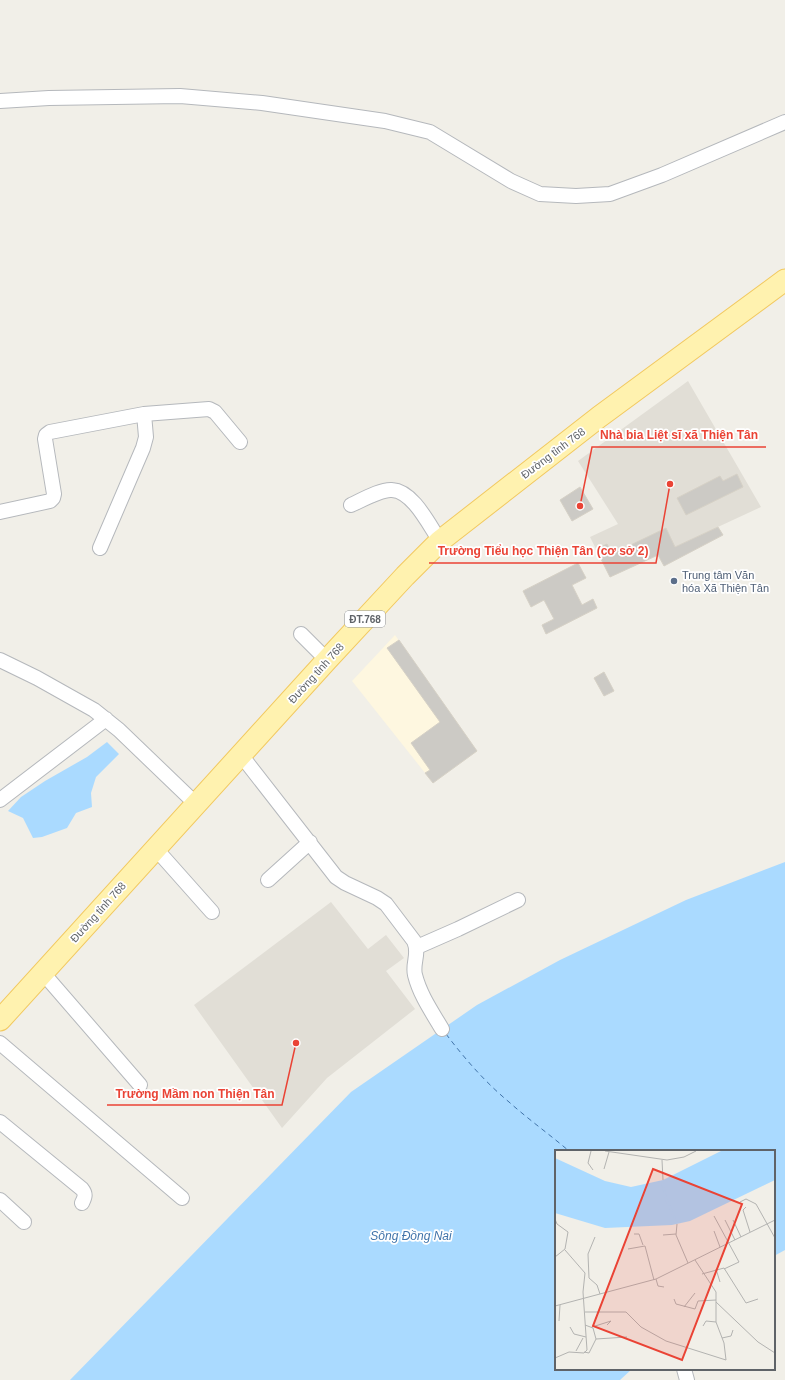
<svg xmlns="http://www.w3.org/2000/svg" width="785" height="1380" viewBox="0 0 785 1380" font-family="Helvetica,sans-serif">
<style>
.commercial{fill:#fef7e0}
.education{fill:#e1ded6}
.water{fill:#aadaff}
.lines{fill:none;stroke-linecap:round;stroke-linejoin:round}
.ferry{stroke:#4174aa;stroke-width:1;stroke-dasharray:5 4;stroke-linecap:butt}
.building{fill:#cccac5;stroke:#d6d1c6}
.street-casing{stroke:#b5b8bc;stroke-width:16}
.primary-casing{stroke:#f2c960;stroke-width:23}
.street{stroke:#fff;stroke-width:14}
.primary{stroke:#fff2af;stroke-width:21}
.service-dot{fill:#5c6f8a;stroke:#fff;stroke-width:1.5}
.labels{text-anchor:middle;stroke-width:3.5;stroke-linejoin:round;paint-order:stroke}
.shield{fill:#fff;stroke:#8f9295;stroke-width:1}
.shield-label{font-size:10px;font-weight:bold;fill:#5f6368}
.street-label{font-size:11px;fill:#5f6368;stroke:#fff}
.service-label{font-size:11px;fill:#4e5e75;stroke:#fff;text-anchor:start}
.water-label{font-size:12px;font-style:italic;fill:#4174aa;stroke:#fff}
.inset-river{fill:none;stroke:#aadaff;stroke-width:2}
.inset-road{fill:none;stroke:#b3b3b1;stroke-width:1}
.view{fill:#ea4335;fill-opacity:0.15;stroke:#ea4335;stroke-width:2}
.inset-edge{fill:none;stroke:#5f6368;stroke-width:2}
.leader{fill:none;stroke:#ea4335;stroke-width:1.5}
.callout-dot{fill:#ea4335;stroke:#fff;stroke-width:1.5}
.callout-label{font-size:12px;text-anchor:middle;font-weight:bold;fill:#ea4335;stroke:#fff;stroke-width:3.5;stroke-linejoin:round;paint-order:stroke}
</style>
<rect width="100%" height="100%" fill="#f1efe8"/>
<path class="commercial" d="M 395,635 L 477,751 L 433,783 L 352,681 Z"/>
<path class="education" d="M 688,381 L 761,507 L 610,577 L 590,537 L 618,524 L 578,461 Z
M 331,902 L 368,949 L 386,935 L 404,958 L 386,971 L 415,1009 L 327,1078 L 282,1128 L 194,1005 Z"/>
<path class="water" d="M 107,742 L 119,754 L 96,777 L 91,793 L 92,807 L 76,813 L 67,828 L 42,837 L 33,838 L 23,818 L 8,811 L 21,797 L 45,781 L 87,757 Z
M 785,862 L 785,1250 L 774,1256 L 774,1151 L 556,1151 L 556,1369 L 632,1369 L 620,1380 L 70,1380 L 351,1092 L 477,1005 L 560,960 L 686,900 Z"/>
<g class="lines">
<path class="ferry" d="M 446,1034 C 465,1059 485,1082 509,1102 C 528,1119 549,1134 569,1151"/>
</g>
<path class="building" d="M 737,474 L 743,487 L 686,515 L 677,498 L 720,476 L 723,481 Z
M 580,487 L 593,509 L 572,521 L 560,500 Z
M 718,527 L 723,535 L 664,566 L 658,555 L 610,577 L 596,549 L 607,544 L 612,554 L 666,528 L 675,547 Z
M 578,563 L 586,578 L 572,585 L 582,605 L 593,599 L 597,608 L 546,634 L 542,625 L 554,619 L 544,600 L 531,607 L 523,591 Z
M 399,640 L 477,751 L 433,783 L 425,773 L 430,770 L 411,743 L 440,722 L 387,648 Z
M 604,672 L 614,691 L 604,696 L 594,678 Z"/>
<g class="lines">
<defs>
<path id="street" d="M 0,101 L 49,98 L 180,96 L 262,103 L 385,121 L 430,132 L 511,181 L 540,194 L 576,196 L 610,194 L 662,175 L 785,122
M 351,505 C 362,500 381,489 392,490 C 413,491 429,525 440,541
M 0,512 L 50,501 L 53,498 L 54,494 L 45,439 L 46,435 L 50,432 L 144,414 L 209,409 L 215,412 L 240,442
M 100,548 L 143,448 L 146,437 L 144,414
M 301,634 L 327,660
M 0,660 L 37,678 L 94,710 L 119,730 L 196,804
M 241,755 L 336,877 L 345,883 L 377,898 L 386,904 L 414,941 C 420,954 412,963 415,975 C 420,995 432,1012 442,1029
M 0,800 L 106,719
M 156,849 L 212,912
M 268,880 L 310,842
M 417,947 L 458,929 L 518,900
M 43,973 L 140,1085
M 0,1043 L 182,1198
M 0,1122 L 82,1189 C 86,1194 85,1197 82,1203
M 0,1200 L 24,1222
M 684,1369 L 687,1380"/>
<path id="primary" d="M 0,1020 L 327,660 L 405,576 L 440,541 L 599,417 L 785,280"/>
</defs>
<use href="#street" class="street-casing"/>
<use href="#primary" class="primary-casing"/>
<use href="#street" class="street"/>
<use href="#primary" class="primary"/>
</g>
<circle class="service-dot" cx="674" cy="581" r="4"/>
<g class="labels">
<rect class="shield" x="345" y="611" width="40" height="16" rx="3"/>
<g class="shield-label">
<text x="365" y="623">ĐT.768</text>
</g>
<g class="street-label">
<text transform="translate(553 453) rotate(-37)" y="4">Đường tỉnh 768</text>
<text transform="translate(316 673) rotate(-48)" y="4">Đường tỉnh 768</text>
<text transform="translate(98 912) rotate(-48)" y="4">Đường tỉnh 768</text>
</g>
<g class="service-label">
<text x="682" y="579">Trung tâm Văn<tspan x="682" dy="13">hóa Xã Thiện Tân</tspan></text>
</g>
<g class="water-label">
<text x="411" y="1240">Sông Đồng Nai</text>
</g>
</g>
<g transform="translate(555 1150)">
<rect width="220" height="220" fill="#f1efe8"/>
<path d="M 166,1 L 220,1 L 220,30 L 135,71 L 117,75 L 50,78 L 0,63 L 0,8 L 50,31 L 76,37 L 108,30 Z" fill="#aadaff"/>
<path class="inset-river" d="M 107,32 L 111,49 L 122,73"/>
<path class="inset-road" d="M 36,1 L 33,13 L 38,20M 50,1 L 112,10 L 129,7 L 141,1M 107,10 L 108,30M 49,19 L 54,2M 185,52 L 191,49 L 201,54 L 220,88M 191,57 L 188,60 L 195,82M 159,66 L 184,112 L 169,119M 0,69 L 2,74 L 13,82 L 10,99 L 0,107M 170,70 L 180,90M 178,70 L 186,87M 122,74 L 121,85 L 133,113M 159,81 L 165,97M 79,84 L 84,84 L 88,95M 108,85 L 121,84M 40,87 L 33,104 L 34,128 L 42,135 L 45,144M 73,99 L 90,96 L 99,130M 161,119 L 165,132M 147,124 L 169,118 L 191,153 L 203,149M 101,129 L 103,136 L 109,137M 119,149 L 121,154 L 140,159 L 143,151 L 161,150M 161,152 L 203,192 L 220,203M 0,156 L 101,129 L 220,70M 129,157 L 140,143M 30,162 L 71,162 L 86,177 L 111,191 L 171,210 L 169,193 L 161,172 L 161,142 L 140,110M 4,171 L 5,155M 30,175 L 38,178 L 41,189 L 72,187M 148,176 L 151,171 L 161,172M 15,177 L 19,184 L 31,187M 37,177 L 56,171 L 52,175M 167,188 L 176,186 L 178,180M 21,201 L 28,188M 29,202 L 34,203 L 41,189M 0,208 L 14,202 L 29,203 L 32,200 L 28,142 L 30,123 L 10,100"/>
<path class="view" d="M 98,19 L 187,54 L 127,210 L 38,176 Z"/>
<rect width="220" height="220" class="inset-edge"/>
</g>
<path class="leader" d="M580 506L592 447H766M670 484L656 563H429M296 1043L282 1105H107"/>
<g class="callout-dot">
<circle cx="580" cy="506" r="4"/>
<circle cx="670" cy="484" r="4"/>
<circle cx="296" cy="1043" r="4"/>
</g>
<g class="callout-label">
<text x="679" y="439">Nhà bia Liệt sĩ xã Thiện Tân</text>
<text x="543" y="555">Trường Tiểu học Thiện Tân (cơ sở 2)</text>
<text x="195" y="1098">Trường Mầm non Thiện Tân</text>
</g>
</svg>
